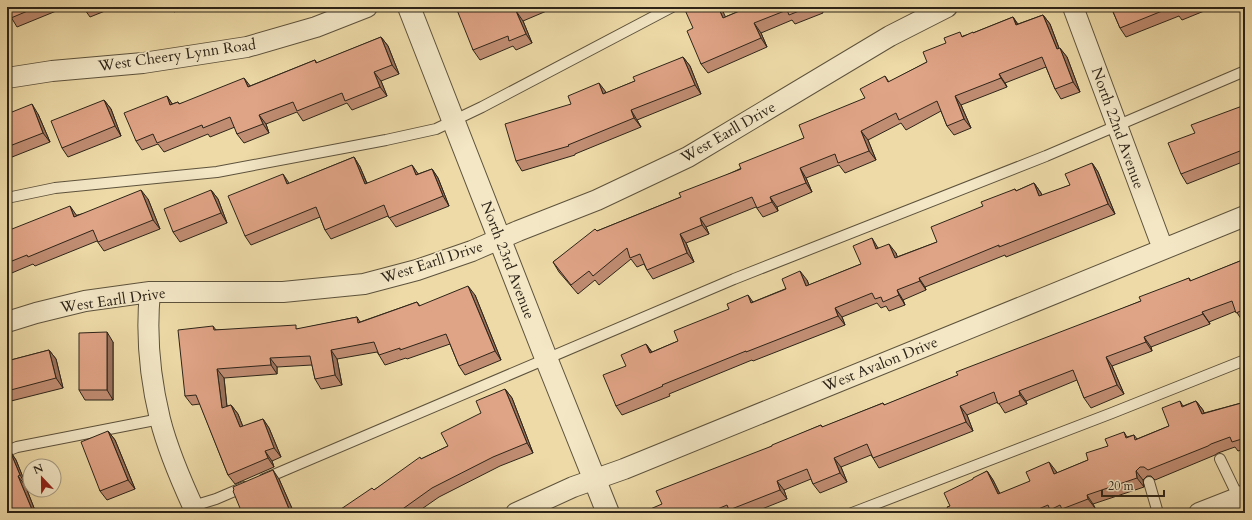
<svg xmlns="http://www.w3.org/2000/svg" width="1252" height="520" viewBox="0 0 1252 520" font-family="Cardo,serif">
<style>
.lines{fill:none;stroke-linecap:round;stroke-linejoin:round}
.service-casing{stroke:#5d523c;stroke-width:12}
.minor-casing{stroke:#5d523c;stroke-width:22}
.tertiary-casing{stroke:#5d523c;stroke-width:24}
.service{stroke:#f3e7c6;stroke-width:10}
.minor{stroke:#f3e7c6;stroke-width:20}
.tertiary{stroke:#f3e7c6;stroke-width:22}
.wall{fill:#c08c72;stroke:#2d2418}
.shaded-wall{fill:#9c725d;stroke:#2d2418}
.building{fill:#dfa385;stroke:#2d2418}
.labels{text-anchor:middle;stroke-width:3.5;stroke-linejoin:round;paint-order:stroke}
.street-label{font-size:15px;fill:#2d2418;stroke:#f3e7c6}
</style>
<rect width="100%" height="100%" fill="#eddaa7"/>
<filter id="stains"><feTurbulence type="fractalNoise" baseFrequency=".005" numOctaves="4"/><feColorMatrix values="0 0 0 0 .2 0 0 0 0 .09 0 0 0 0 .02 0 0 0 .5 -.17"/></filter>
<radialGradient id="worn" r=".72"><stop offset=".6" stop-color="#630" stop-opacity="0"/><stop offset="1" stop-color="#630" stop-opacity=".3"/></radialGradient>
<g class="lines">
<defs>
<path id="service" d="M 7,198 L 55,188 L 217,172 L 386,140 L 436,129 L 482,107 L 672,7
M 7,451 L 17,447 L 160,419
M 1220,459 L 1245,511
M 264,479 L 734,279 L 1046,156 L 1245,71
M 1149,482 L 1158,513
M 193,506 L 216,499 L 244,487
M 852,513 L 1112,413 L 1245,360"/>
<path id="minor" d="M 1073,7 L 1163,249
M 7,78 L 52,71 L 143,63 L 247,47 L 316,27 L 367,7
M 150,292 C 146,333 150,378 160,419 C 168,451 182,483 196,513
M 7,322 L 36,313 L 85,301 L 150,292 L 283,292 L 364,284 L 417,270 L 472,251 L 518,231 L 597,200 L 688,157 L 890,36 L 947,7
M 516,513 L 573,487 L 624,469 L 1245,216
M 1199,513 L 1245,495"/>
<path id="tertiary" d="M 409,7 L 546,358 L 608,513"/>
</defs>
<use href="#service" class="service-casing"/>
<use href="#minor" class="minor-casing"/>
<use href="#tertiary" class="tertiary-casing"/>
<use href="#service" class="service"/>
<use href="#minor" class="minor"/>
<use href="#tertiary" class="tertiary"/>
</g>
<path class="wall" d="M 7,7 L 66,7 L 17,27 L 11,17 L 7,18 Z
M 83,7 L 115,7 L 90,17 Z
M 170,7 L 185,7 L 174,12 Z
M 465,7 L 556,7 L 523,21 L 532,43 L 516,50 L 513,46 L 480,60 L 473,50 Z
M 749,7 L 825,7 L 822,9 L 823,13 L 795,24 L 792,20 L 761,33 L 767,47 L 708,73 L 701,64 L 693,28 L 725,17 Z
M 1111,7 L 1214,7 L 1182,20 L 1179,16 L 1126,37 L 1120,28 Z
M 1043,15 L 1050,24 L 1059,48 L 1067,57 L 1080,92 L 1061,99 L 1055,89 L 1046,67 L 1005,83 L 1007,87 L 961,105 L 971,128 L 954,135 L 947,126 L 941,111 L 906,130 L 901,123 L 868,140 L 876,160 L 845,173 L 839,165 L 806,178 L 812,192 L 777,207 L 778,211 L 763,217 L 756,207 L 706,227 L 709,234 L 686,243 L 694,262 L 653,279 L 647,270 L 644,264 L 637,267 L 631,259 L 599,285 L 595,280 L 578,294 L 559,272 L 553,262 L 597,231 L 681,197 L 804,138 L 865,98 L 885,76 L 889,82 L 927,62 L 963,36 L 973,33 L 1013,17 L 1018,24 Z
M 381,37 L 388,46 L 399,74 L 381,81 L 387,96 L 352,110 L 347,103 L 303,121 L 297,112 L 266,124 L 269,133 L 244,143 L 237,134 L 235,127 L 210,137 L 208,134 L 164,152 L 158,144 L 142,150 L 136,141 L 167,96 L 172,104 L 178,102 L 179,104 L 250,86 L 315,60 L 317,63 Z
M 683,57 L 690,66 L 701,94 L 637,120 L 641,127 L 575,154 L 575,155 L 522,171 L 516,161 L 571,104 L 606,93 L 635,81 Z
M 104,100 L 111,109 L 121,136 L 68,157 L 62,148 Z
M 1245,105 L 1245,161 L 1187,184 L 1181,174 L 1195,133 Z
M 7,114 L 38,114 L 50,142 L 7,159 Z
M 354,157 L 360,167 L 367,183 L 418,174 L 432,169 L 438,178 L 449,206 L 396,227 L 388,216 L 331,239 L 325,230 L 320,217 L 251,245 L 245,236 L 290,183 Z
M 1092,163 L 1098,172 L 1115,214 L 1006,257 L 1005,255 L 925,287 L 926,290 L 903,300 L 905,305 L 889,311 L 886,306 L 881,308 L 877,303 L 842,317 L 845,325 L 753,361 L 752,360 L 669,394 L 670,396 L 622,415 L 616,406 L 626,366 L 646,344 L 652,352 L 678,341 L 753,302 L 807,280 L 809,285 L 861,264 L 878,248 L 896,253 L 897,257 L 937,242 L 983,206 L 1015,189 L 1016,191 L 1034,183 L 1041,193 L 1042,196 L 1070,185 Z
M 211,190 L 218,199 L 227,223 L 180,242 L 173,232 Z
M 148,199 L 160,229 L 104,251 L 97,241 L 35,266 L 33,264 L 7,275 L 7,231 Z
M 1245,259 L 1245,321 L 1243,322 L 1236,311 L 1209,322 L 1210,324 L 1151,347 L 1152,351 L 1112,366 L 1124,394 L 1091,408 L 1084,398 L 1077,380 L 1026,401 L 1027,404 L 1005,413 L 998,402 L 967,415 L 973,431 L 879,468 L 873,458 L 871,455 L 841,467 L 847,482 L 820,493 L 813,484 L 811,479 L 784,490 L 787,499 L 752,513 L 649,513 L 662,504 L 772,446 L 821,425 L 823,427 L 883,403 L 885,405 L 1141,301 L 1189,278 L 1191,281 Z
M 475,295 L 501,360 L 465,375 L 459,366 L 450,344 L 407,359 L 406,358 L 385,365 L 379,355 L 377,352 L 337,359 L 342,385 L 321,389 L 315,379 L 312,365 L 277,367 L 277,374 L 224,378 L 227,406 L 231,405 L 238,414 L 243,427 L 263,419 L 269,428 L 281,457 L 272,461 L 274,467 L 235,484 L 228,475 L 200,404 L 192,405 L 185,396 L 213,326 L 216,330 L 299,329 L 357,317 L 360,322 L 417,302 L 420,306 Z
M 113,342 L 113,400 L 85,400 L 79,390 Z
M 49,350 L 56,359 L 63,388 L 7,402 L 7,361 Z
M 505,389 L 512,398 L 533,453 L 500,466 L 439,497 L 416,513 L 343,513 L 374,490 L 421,459 L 448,446 Z
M 1180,401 L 1183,406 L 1196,401 L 1203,410 L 1204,413 L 1245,402 L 1245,449 L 1238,451 L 1235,447 L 1218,453 L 1215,455 L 1155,480 L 1151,476 L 1147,476 L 1143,480 L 1144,487 L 1093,504 L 1095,508 L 1082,513 L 944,513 L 949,511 L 950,506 L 973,479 L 987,471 L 993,480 L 1000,494 L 1056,471 L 1057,473 L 1088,460 L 1108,446 L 1124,432 L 1127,437 L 1134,435 L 1137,439 L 1169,426 Z
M 108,431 L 115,440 L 135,489 L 107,500 L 100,491 Z
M 10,451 L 16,460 L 26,485 L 25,485 L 36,513 L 7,513 Z
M 279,479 L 294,513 L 242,513 Z"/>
<path class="shaded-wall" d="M 718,7 L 721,7 L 730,27 L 723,18 Z
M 516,11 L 523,21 L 532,43 L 526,34 Z
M 1043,15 L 1050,24 L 1063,59 L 1057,49 Z
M 1013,17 L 1019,27 L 1016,25 Z
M 754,23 L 761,33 L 767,47 L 761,38 Z
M 381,37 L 388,46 L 399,74 L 392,65 Z
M 1060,48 L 1067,57 L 1080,92 L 1073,82 Z
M 683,57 L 690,66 L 701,94 L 695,85 Z
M 374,72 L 381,81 L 387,96 L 380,87 Z
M 999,74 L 1005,83 L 1007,87 L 1001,78 Z
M 244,78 L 251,87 L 248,87 Z
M 599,83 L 606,92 L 603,94 Z
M 167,96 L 173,105 L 170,105 Z
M 955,96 L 961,105 L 971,128 L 964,119 Z
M 104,100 L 111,109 L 121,136 L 115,126 Z
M 32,104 L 38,114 L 50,142 L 43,133 Z
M 631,110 L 637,120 L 641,127 L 634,118 Z
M 259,115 L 266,124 L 269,133 L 263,124 Z
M 861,131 L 868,140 L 876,160 L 869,151 Z
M 354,157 L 360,167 L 371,194 L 365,184 Z
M 1092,163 L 1098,172 L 1115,214 L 1108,204 Z
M 412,165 L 419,175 L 416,175 Z
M 800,168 L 806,178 L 812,192 L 806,183 Z
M 432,169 L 438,178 L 449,206 L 443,196 Z
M 283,174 L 289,183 L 287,184 Z
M 1034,183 L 1041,193 L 1046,206 L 1039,196 Z
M 141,190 L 148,199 L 160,229 L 153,220 Z
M 211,190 L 218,199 L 227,223 L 221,213 Z
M 770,197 L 777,207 L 778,211 L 772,202 Z
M 70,206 L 77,216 L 74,217 Z
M 700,218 L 706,227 L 709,234 L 702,225 Z
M 680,234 L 686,243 L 694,262 L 687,253 Z
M 872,238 L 878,248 L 882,259 L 876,249 Z
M 889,244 L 896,253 L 901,267 L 895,258 Z
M 800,271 L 807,280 L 813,296 L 806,286 Z
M 919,278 L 925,287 L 926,290 L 920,281 Z
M 468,286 L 475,295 L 501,360 L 495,351 Z
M 897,290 L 903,300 L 905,305 L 899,295 Z
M 748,295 L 755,305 L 751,303 Z
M 835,308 L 842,317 L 845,325 L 838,316 Z
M 1202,312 L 1209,322 L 1210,324 L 1203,314 Z
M 107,332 L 113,342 L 113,400 L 107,390 Z
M 1144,337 L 1151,347 L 1152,351 L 1146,342 Z
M 646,344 L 653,354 L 650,353 Z
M 49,350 L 56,359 L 63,388 L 56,378 Z
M 331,350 L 337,359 L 342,385 L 335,375 Z
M 1106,357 L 1112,366 L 1124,394 L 1117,385 Z
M 270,358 L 277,367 L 277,374 L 271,365 Z
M 217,369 L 224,378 L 228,418 L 222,408 Z
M 505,389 L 512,398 L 533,453 L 527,443 Z
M 1019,391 L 1026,401 L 1027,404 L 1020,395 Z
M 1196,401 L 1203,410 L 1208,423 L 1202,414 Z
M 231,405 L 238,414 L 247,437 L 240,427 Z
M 960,406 L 967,415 L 973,431 L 966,422 Z
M 263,419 L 269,428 L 281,457 L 274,448 Z
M 108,431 L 115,440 L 135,489 L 128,480 Z
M 10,451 L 16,460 L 26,485 L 20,475 Z
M 265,451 L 272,461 L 274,467 L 268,458 Z
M 834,458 L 841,467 L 847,482 L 840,473 Z
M 1049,462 L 1056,471 L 1061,484 L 1054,474 Z
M 273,470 L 279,479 L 294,513 L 292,513 L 289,509 Z
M 987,471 L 993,480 L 1005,504 L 998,494 Z
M 1136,471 L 1143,480 L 1144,487 L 1137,478 Z
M 18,476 L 25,485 L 36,513 L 33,513 L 33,512 Z
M 777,481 L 784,490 L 787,499 L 780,490 Z
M 1087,495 L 1093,504 L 1095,508 L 1088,499 Z"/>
<path class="building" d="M 7,7 L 37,7 L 11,18 Z
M 465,7 L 527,7 L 516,11 L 526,34 L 509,41 L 508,36 L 473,50 L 457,10 Z
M 692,7 L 718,7 L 723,18 L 749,7 L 809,7 L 789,15 L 787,10 L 754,23 L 761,38 L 701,64 L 687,31 L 693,28 L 685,10 Z
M 1111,7 L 1172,7 L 1120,28 Z
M 1174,7 L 1185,7 L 1176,11 Z
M 1043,15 L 1057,49 L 1060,48 L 1073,82 L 1055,89 L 1042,57 L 999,74 L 1001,78 L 955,96 L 964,119 L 947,126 L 937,101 L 899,120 L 896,113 L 861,131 L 869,151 L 838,163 L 835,154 L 800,168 L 806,183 L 770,197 L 772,202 L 757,208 L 752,197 L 700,218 L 702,225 L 680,234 L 687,253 L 647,270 L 640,254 L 630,258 L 627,248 L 593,276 L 589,271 L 571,285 L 553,262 L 595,229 L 597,231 L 681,197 L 679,193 L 741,169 L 739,164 L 804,138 L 799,125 L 865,98 L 860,89 L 885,76 L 888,82 L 927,62 L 923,52 L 946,43 L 944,38 L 960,32 L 962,37 L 973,32 L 973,33 L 1013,17 L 1016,25 Z
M 381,37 L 392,65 L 374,72 L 380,87 L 345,101 L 342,93 L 297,111 L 293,102 L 259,115 L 263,124 L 237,134 L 230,117 L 203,128 L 202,125 L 157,143 L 153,134 L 136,141 L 124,113 L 167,96 L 170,105 L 178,102 L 179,104 L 244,78 L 248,87 L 315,60 L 316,63 Z
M 683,57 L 695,85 L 631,110 L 634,118 L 568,145 L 569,146 L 516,161 L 505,124 L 571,104 L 568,96 L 599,83 L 603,94 L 635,81 L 633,77 Z
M 104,100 L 115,126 L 62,148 L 51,121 Z
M 32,104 L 43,133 L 7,147 L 7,114 Z
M 1245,105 L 1245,149 L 1181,174 L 1168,143 L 1195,133 L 1191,125 Z
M 354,157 L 365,184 L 412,165 L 416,175 L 432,169 L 443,196 L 389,218 L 384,205 L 325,230 L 316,207 L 245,236 L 228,196 L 283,174 L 287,184 Z
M 1092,163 L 1108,204 L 999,247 L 999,245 L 919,278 L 920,281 L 897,290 L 899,295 L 883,302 L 881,297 L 875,299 L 872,293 L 835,308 L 838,316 L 746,352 L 746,351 L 662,385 L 663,386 L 616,406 L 603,375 L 626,366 L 621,355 L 646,344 L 650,353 L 678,341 L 674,331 L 729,309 L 727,304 L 748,295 L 751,303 L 786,289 L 782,279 L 800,271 L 806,286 L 861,264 L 853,246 L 872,238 L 876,249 L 889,244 L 895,258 L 937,242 L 931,227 L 983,206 L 981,202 L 1015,189 L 1016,191 L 1034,183 L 1039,196 L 1070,185 L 1065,174 Z
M 141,190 L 153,220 L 98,242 L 93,230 L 28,257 L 27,255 L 7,263 L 7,231 L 70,206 L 74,217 Z
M 211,190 L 221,213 L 173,232 L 164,209 Z
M 1245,259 L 1245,309 L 1236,313 L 1232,301 L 1202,312 L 1203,314 L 1144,337 L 1146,342 L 1106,357 L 1117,385 L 1084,398 L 1073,370 L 1019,391 L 1020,395 L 998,404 L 994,392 L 960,406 L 966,422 L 873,458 L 867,444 L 834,458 L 840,473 L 813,484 L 807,469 L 777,481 L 780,490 L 729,510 L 727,505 L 708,513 L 649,513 L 648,510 L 662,504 L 656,491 L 772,446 L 772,445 L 821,425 L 822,427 L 883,403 L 884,405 L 958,375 L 956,372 L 1141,301 L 1139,297 L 1189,278 L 1190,281 Z
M 468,286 L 495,351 L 459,366 L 446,334 L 400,350 L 400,348 L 379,355 L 374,342 L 331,350 L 335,375 L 315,379 L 310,356 L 270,358 L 271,365 L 217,369 L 222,408 L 231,405 L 240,427 L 263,419 L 274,448 L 265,451 L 268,458 L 228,475 L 196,395 L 185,396 L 178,330 L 213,326 L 214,330 L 296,325 L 296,329 L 357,317 L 358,323 L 417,302 L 419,306 Z
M 107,332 L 107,390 L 79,390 L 79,333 Z
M 49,350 L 56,378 L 7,391 L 7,361 Z
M 505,389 L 527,443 L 493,457 L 432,488 L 397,513 L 343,513 L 341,509 L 372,488 L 374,490 L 420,457 L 421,459 L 448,446 L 441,433 L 481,413 L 476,401 Z
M 1180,401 L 1182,407 L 1196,401 L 1202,414 L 1245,402 L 1245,438 L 1232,442 L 1230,437 L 1211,444 L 1208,446 L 1148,470 L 1144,467 L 1140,467 L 1136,471 L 1137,478 L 1087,495 L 1088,499 L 1062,509 L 1060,505 L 1050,510 L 1048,505 L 1029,513 L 944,513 L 949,511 L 947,507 L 950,506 L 944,493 L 973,479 L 973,478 L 987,471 L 998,494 L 1030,481 L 1026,472 L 1049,462 L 1054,474 L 1088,460 L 1086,453 L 1108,446 L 1105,439 L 1124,432 L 1126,438 L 1134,435 L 1135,440 L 1169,426 L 1162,408 Z
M 108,431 L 128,480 L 100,491 L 81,442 Z
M 10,451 L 20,475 L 18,476 L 33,512 L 31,513 L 7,513 L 7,452 Z
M 273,470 L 289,509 L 279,513 L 242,513 L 233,491 L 234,490 L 233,487 Z"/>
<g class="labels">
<g class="street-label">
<text transform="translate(177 55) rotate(-8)" y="5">West Cheery Lynn Road</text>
<text transform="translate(1118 128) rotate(70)" y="5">North 22nd Avenue</text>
<text transform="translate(728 132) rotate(-30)" y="5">West Earll Drive</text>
<text transform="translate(508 260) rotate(69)" y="5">North 23rd Avenue</text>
<text transform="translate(432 262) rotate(-18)" y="5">West Earll Drive</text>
<text transform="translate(113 300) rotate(-8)" y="5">West Earll Drive</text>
<text transform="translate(880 364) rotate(-22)" y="5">West Avalon Drive</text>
</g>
</g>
<rect width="1252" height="520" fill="none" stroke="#eddaa7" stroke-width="24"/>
<rect x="8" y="8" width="1236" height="504" fill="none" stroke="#2d2418" stroke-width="2"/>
<rect x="12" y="12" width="1228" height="496" fill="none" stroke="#2d2418"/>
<g transform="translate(42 478) rotate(338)"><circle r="19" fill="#f3e7c6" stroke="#a49980"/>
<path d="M0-3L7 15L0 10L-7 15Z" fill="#8f2418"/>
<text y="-6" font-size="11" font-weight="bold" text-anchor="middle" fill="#2d2418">N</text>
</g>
<path d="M1102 490v6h62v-6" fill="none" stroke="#2d2418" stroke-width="2"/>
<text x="1108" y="490" font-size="12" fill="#2d2418" stroke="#f3e7c6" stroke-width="3" paint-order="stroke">20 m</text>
<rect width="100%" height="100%" filter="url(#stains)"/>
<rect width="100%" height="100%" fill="url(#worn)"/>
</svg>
